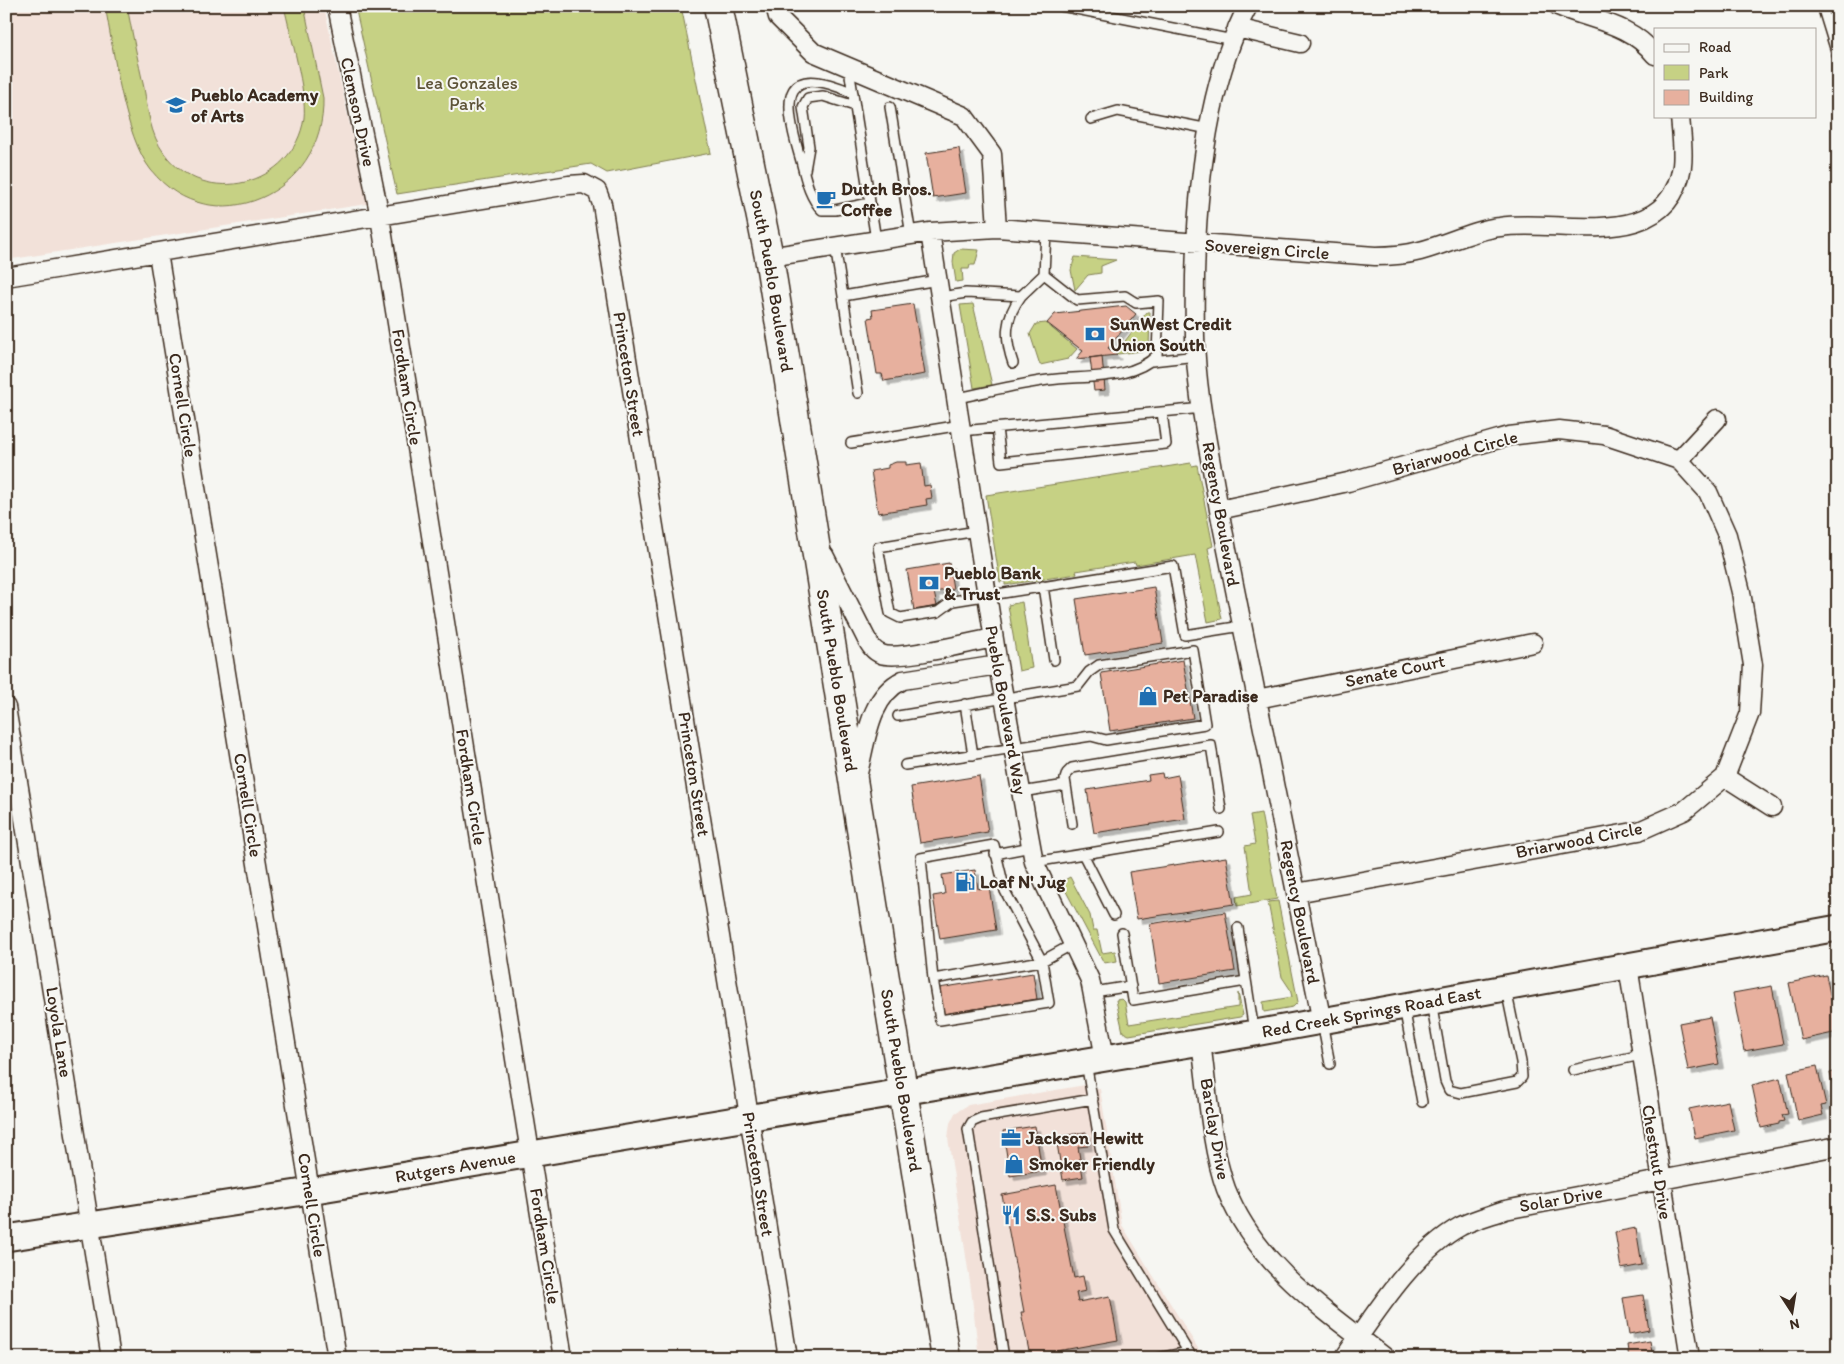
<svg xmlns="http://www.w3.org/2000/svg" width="1844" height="1364" viewBox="0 0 1844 1364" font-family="Itim,sans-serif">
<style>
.built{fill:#f2e1d9}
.green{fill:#c6d184;stroke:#807e51}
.building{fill:#e7b09e;stroke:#3b2a1e;filter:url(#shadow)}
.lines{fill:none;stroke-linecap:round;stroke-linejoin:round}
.lane-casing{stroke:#3b2a1e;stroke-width:12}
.street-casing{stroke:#3b2a1e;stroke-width:21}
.secondary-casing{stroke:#3b2a1e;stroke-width:29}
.primary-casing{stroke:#3b2a1e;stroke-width:31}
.lane{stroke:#f6f6f2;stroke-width:9}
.street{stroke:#f6f6f2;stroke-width:18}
.secondary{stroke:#f6f6f2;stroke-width:25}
.primary{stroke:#f6f6f2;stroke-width:28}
.labels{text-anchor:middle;stroke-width:4;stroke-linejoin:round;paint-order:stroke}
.park-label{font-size:18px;fill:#5e5438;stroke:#f6f6f2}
.poi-label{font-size:18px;font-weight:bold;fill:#3b2a1e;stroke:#f6f6f2;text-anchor:start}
.street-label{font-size:18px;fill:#3b2a1e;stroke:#f6f6f2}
</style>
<defs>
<filter id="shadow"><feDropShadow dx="4.5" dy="4.5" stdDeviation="0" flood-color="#0004"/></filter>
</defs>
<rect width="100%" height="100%" fill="#f6f6f2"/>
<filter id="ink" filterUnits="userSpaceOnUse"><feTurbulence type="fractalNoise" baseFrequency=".02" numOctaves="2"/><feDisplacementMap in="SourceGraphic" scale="10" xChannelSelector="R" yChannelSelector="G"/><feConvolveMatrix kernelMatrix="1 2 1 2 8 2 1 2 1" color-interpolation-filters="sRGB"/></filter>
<g filter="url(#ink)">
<path class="built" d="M 6,6 L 324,6 L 367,204 L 6,260 Z
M 1085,1085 L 1100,1089 L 1122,1225 L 1204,1358 L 979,1358 L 971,1289 L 948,1138 L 950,1123 L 955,1113 L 968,1105 Z"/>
<path class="green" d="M 105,6 L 127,6 C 132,33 138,61 144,88 C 148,110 150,134 164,153 C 204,209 294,186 304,118 C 307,92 290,34 284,6 L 304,6 L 323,98 C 326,194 211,245 151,170 C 124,136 114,51 105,6 Z
M 355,6 L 681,6 L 711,153 L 607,173 L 591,164 L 397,194 Z
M 960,249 L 979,250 L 975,265 L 970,265 L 969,269 L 962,269 L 963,281 L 956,282 L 953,262 L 954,253 Z
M 1075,257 L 1116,260 L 1101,266 L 1101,273 L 1088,275 L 1075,290 L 1071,270 Z
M 973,304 L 992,385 L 974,388 L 960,305 Z
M 1147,312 L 1150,312 L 1149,350 L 1118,354 L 1116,353 Z
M 1046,323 L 1077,349 L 1068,359 L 1040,365 L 1030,334 L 1036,324 Z
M 1191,463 L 1192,466 L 1197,465 L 1213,546 L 1208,548 L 1222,619 L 1208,622 L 1195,555 L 1136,565 L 1135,562 L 1076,571 L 1077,574 L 1005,585 L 1005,581 L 1000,582 L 986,495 Z
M 1022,602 L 1032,668 L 1019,671 L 1008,605 Z
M 1261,813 L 1277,899 L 1237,906 L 1236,897 L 1252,894 L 1245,846 L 1255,844 L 1250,815 Z
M 1070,877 L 1090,915 L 1093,930 L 1097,930 L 1102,953 L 1115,951 L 1117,961 L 1104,963 L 1061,882 Z
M 1278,901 L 1298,1002 L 1293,1007 L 1264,1012 L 1263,1002 L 1292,997 L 1290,989 L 1282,977 L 1268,902 Z
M 1238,993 L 1243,1015 L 1240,1017 L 1129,1035 L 1123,1032 L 1116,1000 L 1122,999 L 1125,1002 L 1129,1024 L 1238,1007 Z"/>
<path class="building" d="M 959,148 L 966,193 L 933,198 L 926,153 Z
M 913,304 L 925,374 L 884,381 L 882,374 L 877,374 L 868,318 L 873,317 L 872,310 Z
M 1126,306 L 1136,314 L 1108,348 L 1117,355 L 1076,359 L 1083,351 L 1047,323 L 1055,314 Z
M 1102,356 L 1105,390 L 1094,391 L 1090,358 Z
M 896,462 L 906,462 L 906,465 L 921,463 L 924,486 L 930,485 L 932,498 L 926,499 L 927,505 L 878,513 L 871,471 L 888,468 L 888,465 Z
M 949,563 L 953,589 L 934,592 L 937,606 L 914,610 L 907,570 Z
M 1154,587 L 1163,643 L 1085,655 L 1076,599 Z
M 1183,660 L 1193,718 L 1110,731 L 1101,673 Z
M 1162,773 L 1163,778 L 1178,775 L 1185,819 L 1094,833 L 1087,790 L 1149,780 L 1148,775 Z
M 979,776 L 988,832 L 920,843 L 911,787 Z
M 1226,857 L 1234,904 L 1137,919 L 1129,872 Z
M 975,870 L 978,889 L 989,887 L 996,930 L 940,939 L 933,896 L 945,894 L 942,875 Z
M 1225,912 L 1235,971 L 1159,983 L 1150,924 Z
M 1033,973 L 1037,999 L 943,1014 L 939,988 Z
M 1838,973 L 1838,1010 L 1831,975 Z
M 1826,975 L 1838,1032 L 1801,1040 L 1789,983 Z
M 1772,986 L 1783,1044 L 1744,1051 L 1733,993 Z
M 1710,1017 L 1719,1064 L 1688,1070 L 1679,1023 Z
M 1838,1065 L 1838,1102 L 1837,1103 L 1830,1073 L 1836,1071 L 1834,1066 Z
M 1817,1066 L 1826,1105 L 1821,1106 L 1823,1115 L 1798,1121 L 1788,1072 Z
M 1780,1078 L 1788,1114 L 1782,1115 L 1784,1121 L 1779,1122 L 1779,1124 L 1761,1128 L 1752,1085 Z
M 1728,1101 L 1734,1130 L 1695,1138 L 1689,1109 Z
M 1035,1126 L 1042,1171 L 1010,1176 L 1003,1131 Z
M 1086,1132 L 1088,1146 L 1078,1147 L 1083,1177 L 1063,1180 L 1056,1137 Z
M 1056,1185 L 1074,1278 L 1083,1276 L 1086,1291 L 1076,1293 L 1078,1302 L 1110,1296 L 1118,1340 L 1030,1356 L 1021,1312 L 1024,1312 L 1002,1195 Z
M 1636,1228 L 1642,1265 L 1621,1269 L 1615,1232 Z
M 1643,1295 L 1649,1330 L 1629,1334 L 1623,1298 Z
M 1650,1341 L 1653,1358 L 1629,1358 L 1627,1345 Z"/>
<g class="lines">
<defs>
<path id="lane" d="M 1061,6 L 1233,40
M 1822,6 L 1838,58
M 849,69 L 876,240
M 853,93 C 783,62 782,96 799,154 C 805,173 807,195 822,210 L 835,210 L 870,203
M 890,107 L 911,235
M 1091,119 L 1118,111 L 1209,129
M 805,170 L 809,147 L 803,107 L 808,98 L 823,96 L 855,106
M 835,246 L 843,296 L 938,280
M 843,296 L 858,393
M 941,297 L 966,293 L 1021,296 L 1044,274
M 1152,361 L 1197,356
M 1013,363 C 1004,337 1005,318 1021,296
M 957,398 C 987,392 1018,384 1048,380 C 1082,375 1131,382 1157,355 L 1159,301 L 1136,303 L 1125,296 L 1077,300 L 1044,274 L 1046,232
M 997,428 L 1001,462 L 1166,444 L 1162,412
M 962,431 L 1203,408
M 851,443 L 961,425
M 977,531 L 878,547 L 890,613 L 900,618 L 938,612 L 953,601 L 1173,566 L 1185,635 L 1242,626
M 1043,586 L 1054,660
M 965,704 L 973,755
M 898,716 L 1078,686 L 1089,672 L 1099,665 L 1193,650 L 1205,724 L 1106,740 L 1091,736 L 905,765
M 1021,792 L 1066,785
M 1072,824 L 1065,779 L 1067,773 L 1072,768 L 1211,745 L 1221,809
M 995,854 L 1031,847
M 1083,854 L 1114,915
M 1034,862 L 1219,832
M 1238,928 L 1254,1031
M 1122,933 L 1133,1000 L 1246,981
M 1042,961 L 1049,1003 L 940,1020 L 933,979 Z
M 933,979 L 921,858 L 994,845 L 1005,891 L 1042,961 L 1073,944
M 1094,992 L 1131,986
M 1431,1002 L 1445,1081 L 1449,1090 L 1461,1093 L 1517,1082 L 1522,1077 L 1521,1062 L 1506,989
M 1404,1007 L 1422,1102
M 1322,1022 L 1330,1064
M 1086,1062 L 1114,1230 L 1192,1358
M 1573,1070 L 1641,1055
M 1004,1358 L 968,1129 L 972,1122 L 981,1118 L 1093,1099
M 1158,1358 L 1189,1352"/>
<path id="street" d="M 337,6 L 380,217 L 563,1358
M 775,6 L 778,17 L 813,52 L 964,116 L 992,154 L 997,228
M 1248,6 C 1199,98 1193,235 1195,337 C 1196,395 1210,453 1219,510 L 1322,1022
M 1558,6 C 1593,21 1630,23 1655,55
M 1237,28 L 1300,43
M 930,232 L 998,665 L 1034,862 L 1090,980 L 1105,1058
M 158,253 L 337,1358
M 769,257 L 930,232 L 997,228 L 1375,256 C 1390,256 1405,255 1420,251 C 1447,244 1473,230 1500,227 C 1560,218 1668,255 1682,166 C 1684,150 1681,132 1680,116
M 6,277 L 569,185 L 584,184 L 597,191 L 602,204 L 788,1358
M 1679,460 L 1717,419
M 1219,510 L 1348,482 L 1509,436 L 1559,430 L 1604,435 L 1679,460 L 1708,492 L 1727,535 L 1741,592 L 1753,665 L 1750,713 L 1725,777 L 1684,811 L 1639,831 L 1296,893
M 824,555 L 866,638 C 870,645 873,651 881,654 C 898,661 972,642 993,638
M 1257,699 L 1533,643
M 6,707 L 111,1358
M 857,777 C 866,744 868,697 903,680 L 998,665
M 1725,777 L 1772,807
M 1628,966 L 1690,1358
M 1201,1042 C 1207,1086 1211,1149 1226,1189 C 1256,1265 1324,1310 1386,1358
M 1344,1358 C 1375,1314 1413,1252 1461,1226 C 1475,1219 1491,1215 1505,1210 L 1838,1146"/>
<g id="secondary">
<path id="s1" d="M 6,1238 L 310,1191 L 1255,1033 L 1838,928"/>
</g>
<g id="primary">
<path id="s2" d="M 718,6 L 769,257 L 946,1358"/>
</g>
</defs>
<use href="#lane" class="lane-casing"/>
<use href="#street" class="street-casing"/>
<use href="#secondary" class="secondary-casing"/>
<use href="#primary" class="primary-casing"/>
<use href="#lane" class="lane"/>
<use href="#street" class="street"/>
<use href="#secondary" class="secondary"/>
<use href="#primary" class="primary"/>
</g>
</g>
<defs>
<symbol id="school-bare" viewBox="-9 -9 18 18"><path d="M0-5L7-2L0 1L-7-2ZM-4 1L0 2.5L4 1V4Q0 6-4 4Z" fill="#1f6fb2" stroke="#f6f6f2" stroke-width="2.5" paint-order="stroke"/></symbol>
<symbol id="cafe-bare" viewBox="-9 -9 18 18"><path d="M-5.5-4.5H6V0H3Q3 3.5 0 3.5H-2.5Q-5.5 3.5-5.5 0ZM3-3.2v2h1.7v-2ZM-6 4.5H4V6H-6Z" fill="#1f6fb2" stroke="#f6f6f2" stroke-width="2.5" paint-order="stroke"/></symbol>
<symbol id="bank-bare" viewBox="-9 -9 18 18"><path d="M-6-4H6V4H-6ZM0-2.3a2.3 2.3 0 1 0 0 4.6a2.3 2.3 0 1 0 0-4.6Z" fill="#1f6fb2" stroke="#f6f6f2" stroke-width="2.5" paint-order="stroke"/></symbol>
<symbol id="shop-bare" viewBox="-9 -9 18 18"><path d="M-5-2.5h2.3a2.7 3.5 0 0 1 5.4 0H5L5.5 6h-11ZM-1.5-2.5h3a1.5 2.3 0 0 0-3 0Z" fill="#1f6fb2" stroke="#f6f6f2" stroke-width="2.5" paint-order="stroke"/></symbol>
<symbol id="fuel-bare" viewBox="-9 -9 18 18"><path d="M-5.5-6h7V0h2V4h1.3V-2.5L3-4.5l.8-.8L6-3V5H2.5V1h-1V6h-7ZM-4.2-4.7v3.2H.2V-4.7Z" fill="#1f6fb2" stroke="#f6f6f2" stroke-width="2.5" paint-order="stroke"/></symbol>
<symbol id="office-bare" viewBox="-9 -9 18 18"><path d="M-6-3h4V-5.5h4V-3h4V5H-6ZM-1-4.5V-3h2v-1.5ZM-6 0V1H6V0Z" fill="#1f6fb2" stroke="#f6f6f2" stroke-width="2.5" paint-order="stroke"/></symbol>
<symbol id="restaurant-bare" viewBox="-9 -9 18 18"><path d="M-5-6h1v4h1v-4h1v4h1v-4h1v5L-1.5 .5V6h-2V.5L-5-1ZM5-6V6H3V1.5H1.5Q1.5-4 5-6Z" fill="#1f6fb2" stroke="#f6f6f2" stroke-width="2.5" paint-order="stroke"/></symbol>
</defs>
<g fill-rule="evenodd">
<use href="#school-bare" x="162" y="91" width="28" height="28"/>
<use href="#cafe-bare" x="812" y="185" width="28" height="28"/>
<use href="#bank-bare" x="1081" y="320" width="28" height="28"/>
<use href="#bank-bare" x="915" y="569" width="28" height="28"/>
<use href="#shop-bare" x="1134" y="682" width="28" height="28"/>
<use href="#fuel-bare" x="951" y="868" width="28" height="28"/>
<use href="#office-bare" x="997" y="1124" width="28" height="28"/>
<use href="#shop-bare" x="1000" y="1150" width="28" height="28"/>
<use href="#restaurant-bare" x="997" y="1201" width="28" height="28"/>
</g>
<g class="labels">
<g class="park-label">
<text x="467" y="89">Lea Gonzales<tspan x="467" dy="21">Park</tspan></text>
</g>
<g class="poi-label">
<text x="191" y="101">Pueblo Academy<tspan x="191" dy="21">of Arts</tspan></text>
<text x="841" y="195">Dutch Bros.<tspan x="841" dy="21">Coffee</tspan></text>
<text x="1110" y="330">SunWest Credit<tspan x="1110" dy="21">Union South</tspan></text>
<text x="944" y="579">Pueblo Bank<tspan x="944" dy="21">&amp; Trust</tspan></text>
<text x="1163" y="702">Pet Paradise</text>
<text x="980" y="888">Loaf N' Jug</text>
<text x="1026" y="1144">Jackson Hewitt</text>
<text x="1029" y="1170">Smoker Friendly</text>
<text x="1026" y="1221">S.S. Subs</text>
</g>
<g class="street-label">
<text transform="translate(358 112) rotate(78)" y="6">Clemson Drive</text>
<text transform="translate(1267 249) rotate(4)" y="6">Sovereign Circle</text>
<text dy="6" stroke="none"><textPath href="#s2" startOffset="280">South Pueblo Boulevard</textPath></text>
<text transform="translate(629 374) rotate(81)" y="6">Princeton Street</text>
<text transform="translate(407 387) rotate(81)" y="6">Fordham Circle</text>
<text transform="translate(183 405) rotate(81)" y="6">Cornell Circle</text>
<text transform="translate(1455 453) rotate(-15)" y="6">Briarwood Circle</text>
<text transform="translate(1221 514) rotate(80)" y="6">Regency Boulevard</text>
<text transform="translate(1395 671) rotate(-12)" y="6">Senate Court</text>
<text dy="6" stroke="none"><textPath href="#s2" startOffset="685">South Pueblo Boulevard</textPath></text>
<text transform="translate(1006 710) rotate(80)" y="6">Pueblo Boulevard Way</text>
<text transform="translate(694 774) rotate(81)" y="6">Princeton Street</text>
<text transform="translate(471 787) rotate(81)" y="6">Fordham Circle</text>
<text transform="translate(248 805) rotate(81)" y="6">Cornell Circle</text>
<text transform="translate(1579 840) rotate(-11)" y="6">Briarwood Circle</text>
<text transform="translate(1300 912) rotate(79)" y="6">Regency Boulevard</text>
<text dy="6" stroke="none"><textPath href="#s1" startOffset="1384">Red Creek Springs Road East</textPath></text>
<text transform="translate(59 1032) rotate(81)" y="6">Loyola Lane</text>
<text dy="6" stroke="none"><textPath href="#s2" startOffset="1090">South Pueblo Boulevard</textPath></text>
<text transform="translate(1215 1129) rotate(80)" y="6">Barclay Drive</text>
<text transform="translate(1657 1162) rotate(81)" y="6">Chestnut Drive</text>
<text dy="6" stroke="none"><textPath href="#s1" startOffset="455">Rutgers Avenue</textPath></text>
<text transform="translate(758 1174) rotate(81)" y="6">Princeton Street</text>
<text transform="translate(1561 1199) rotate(-10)" y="6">Solar Drive</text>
<text transform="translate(312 1205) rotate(81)" y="6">Cornell Circle</text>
<text transform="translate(545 1246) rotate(81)" y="6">Fordham Circle</text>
</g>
</g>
<rect width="1844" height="1364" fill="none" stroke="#f6f6f2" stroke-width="25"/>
<rect x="12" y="12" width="1819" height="1339" fill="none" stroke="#3b2a1e" stroke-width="2" filter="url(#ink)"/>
<rect x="1654" y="28" width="162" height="90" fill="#f6f6f2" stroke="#aba49d"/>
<rect x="1664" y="44" width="25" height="8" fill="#f6f6f2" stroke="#aba49d"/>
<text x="1699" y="52" font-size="15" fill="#3b2a1e">Road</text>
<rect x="1664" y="65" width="25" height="15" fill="#c6d184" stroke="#aba49d"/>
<text x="1699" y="78" font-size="15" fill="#3b2a1e">Park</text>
<rect x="1664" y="90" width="25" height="15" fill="#e7b09e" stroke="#aba49d"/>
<text x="1699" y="102" font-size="15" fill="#3b2a1e">Building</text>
<g transform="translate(1792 1312) rotate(168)" stroke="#f6f6f2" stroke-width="4" paint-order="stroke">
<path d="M0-4L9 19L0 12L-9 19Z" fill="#3b2a1e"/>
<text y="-8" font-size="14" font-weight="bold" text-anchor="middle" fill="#3b2a1e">N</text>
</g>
</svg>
